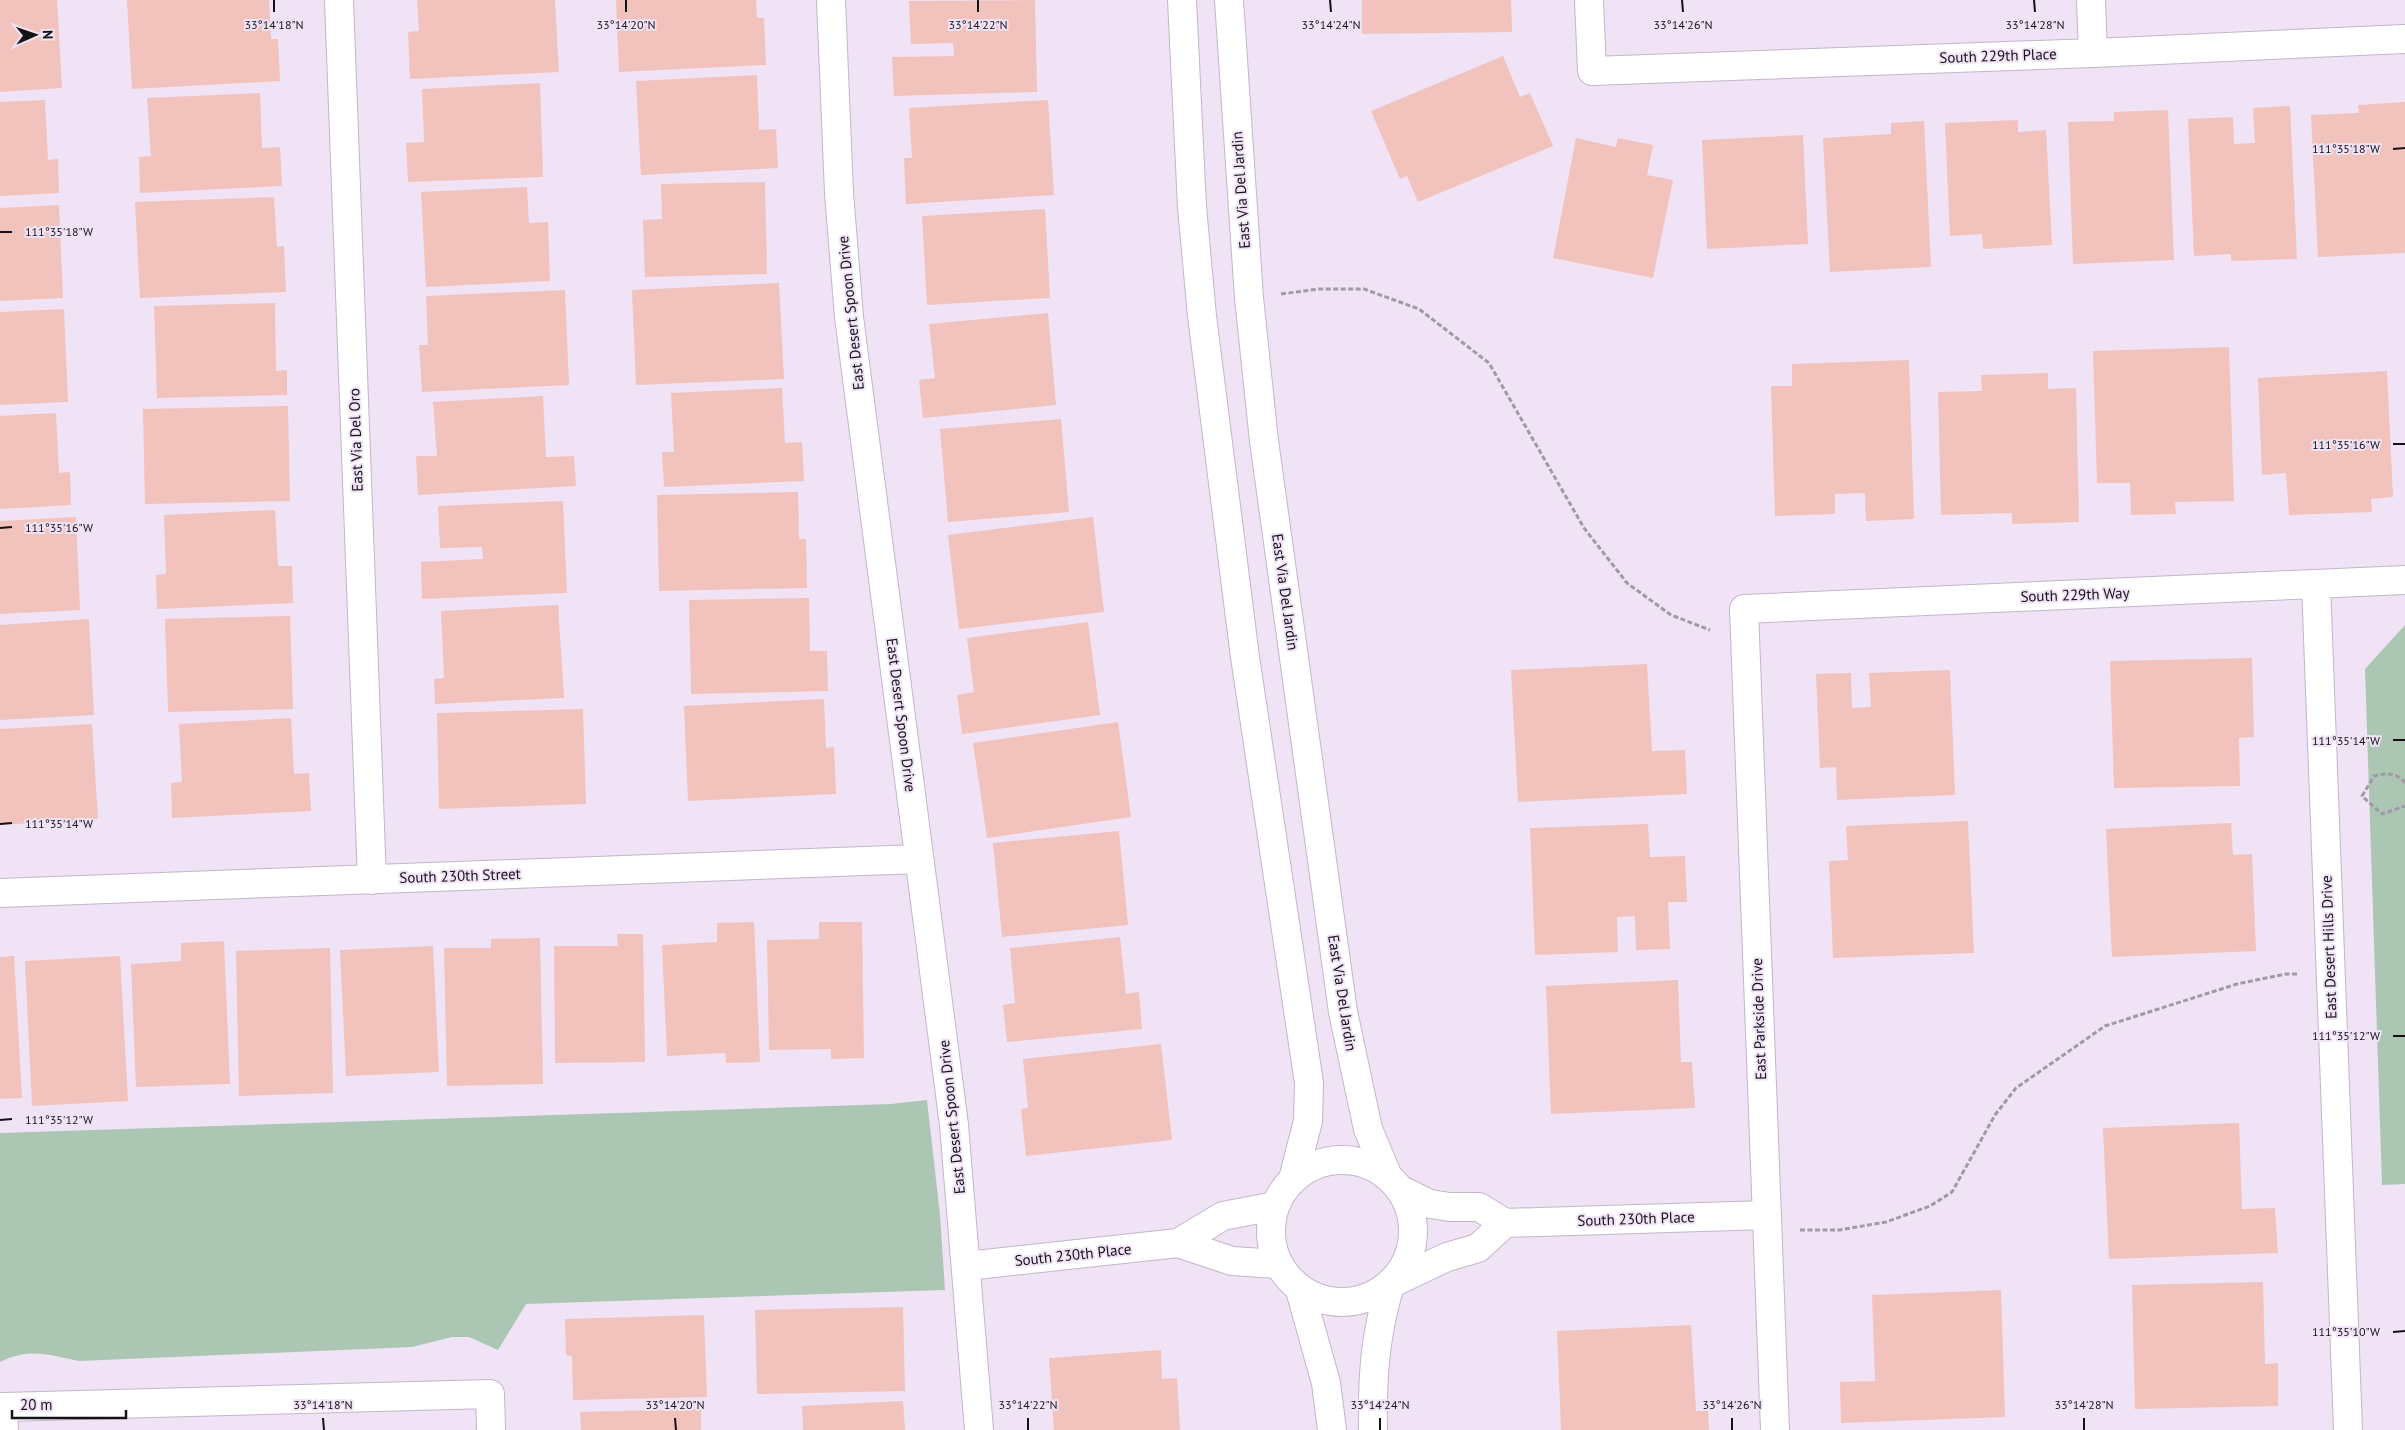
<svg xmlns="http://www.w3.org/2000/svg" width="2405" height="1430" viewBox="0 0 2405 1430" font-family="'PT Sans',sans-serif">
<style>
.green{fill:#acc6b4}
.building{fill:#f1c3bc}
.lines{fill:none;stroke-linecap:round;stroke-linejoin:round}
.street-casing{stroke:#c3b6c9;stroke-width:30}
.secondary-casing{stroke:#c3b6c9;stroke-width:30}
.path{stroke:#a298a6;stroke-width:3;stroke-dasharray:5 2.5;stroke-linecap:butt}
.street{stroke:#fff;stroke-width:28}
.secondary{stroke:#fff;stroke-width:28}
.ticks{fill:none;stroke:#151117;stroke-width:2}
.labels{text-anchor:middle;stroke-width:4;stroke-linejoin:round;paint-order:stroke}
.street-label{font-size:15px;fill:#151117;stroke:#f0e3f6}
.ticks-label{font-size:12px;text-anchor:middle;fill:#151117;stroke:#f0e3f6;stroke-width:4;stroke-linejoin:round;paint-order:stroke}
</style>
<rect width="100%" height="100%" fill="#f0e3f6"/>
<path class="green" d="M 2405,625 L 2405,1184 L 2382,1185 L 2365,669 Z
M 927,1100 L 940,1215 L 945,1290 L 526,1304 L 498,1350 L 469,1337 L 452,1337 L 412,1347 L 79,1361 C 50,1355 30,1347 0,1362 L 0,1133 L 891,1104 Z"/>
<path class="building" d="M 0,0 L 57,0 L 62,88 L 0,92 Z
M 127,0 L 269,0 L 271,39 L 278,39 L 280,81 L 132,89 Z
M 417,0 L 555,0 L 559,72 L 410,79 L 408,32 L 419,31 Z
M 616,0 L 756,0 L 757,18 L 764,18 L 766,65 L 619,72 Z
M 1035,0 L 1037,92 L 894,96 L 892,57 L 954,56 L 953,43 L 911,44 L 909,1 Z
M 1362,0 L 1511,0 L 1512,32 L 1362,34 Z
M 1503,56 L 1520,97 L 1530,93 L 1553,146 L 1418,202 L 1407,176 L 1400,179 L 1371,111 Z
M 757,75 L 759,130 L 776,129 L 778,168 L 641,175 L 636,81 Z
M 540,83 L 543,177 L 408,182 L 406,143 L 424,142 L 422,89 Z
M 260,93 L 262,148 L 280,147 L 282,186 L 140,193 L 139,157 L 151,156 L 147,98 Z
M 45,100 L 48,160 L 58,159 L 59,193 L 0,196 L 0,102 Z
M 1048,100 L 1054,195 L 906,204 L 904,158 L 912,158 L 909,108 Z
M 2405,102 L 2405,253 L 2318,257 L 2311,115 L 2359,113 L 2358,105 Z
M 2290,106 L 2297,259 L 2231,261 L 2231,254 L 2194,256 L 2188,119 L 2233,117 L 2234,144 L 2255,143 L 2253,108 Z
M 2168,110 L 2174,260 L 2073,264 L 2068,122 L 2114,121 L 2114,112 Z
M 2018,120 L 2018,132 L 2046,130 L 2052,245 L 1983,249 L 1982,234 L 1950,236 L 1945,123 Z
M 1924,121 L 1931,267 L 1830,272 L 1823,138 L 1891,134 L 1891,123 Z
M 1803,135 L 1808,244 L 1707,249 L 1702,140 Z
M 1576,138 L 1616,147 L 1618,138 L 1653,145 L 1647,175 L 1673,180 L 1653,278 L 1553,258 Z
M 765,182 L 767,274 L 645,277 L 643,220 L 662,219 L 661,184 Z
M 527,187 L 529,223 L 548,222 L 550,281 L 426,287 L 421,192 Z
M 274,197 L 277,247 L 284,246 L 286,292 L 140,298 L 135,202 Z
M 59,205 L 63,298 L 0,301 L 0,208 Z
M 1045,209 L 1050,298 L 927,305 L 922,216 Z
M 779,283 L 784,379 L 636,385 L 632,290 Z
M 565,290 L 569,385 L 422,392 L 419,345 L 428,345 L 426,296 Z
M 275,303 L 276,371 L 287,370 L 287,395 L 157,398 L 154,306 Z
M 64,309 L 68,402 L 0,405 L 0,312 Z
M 1048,313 L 1056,405 L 923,418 L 919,380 L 935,378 L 929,324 Z
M 2229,347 L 2234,501 L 2175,502 L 2176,514 L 2131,515 L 2130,483 L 2097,483 L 2093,351 Z
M 1909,360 L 1914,519 L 1866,521 L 1865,493 L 1835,494 L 1835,514 L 1775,516 L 1771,386 L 1792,386 L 1792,364 Z
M 2387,371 L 2393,497 L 2371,499 L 2372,512 L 2289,515 L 2286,473 L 2262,475 L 2258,378 Z
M 2048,373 L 2048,389 L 2076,388 L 2079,522 L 2012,524 L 2012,513 L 1941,515 L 1938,392 L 1982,391 L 1981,375 Z
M 782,388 L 785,443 L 802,442 L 804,481 L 664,487 L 662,452 L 674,452 L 671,393 Z
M 543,396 L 546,457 L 574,456 L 576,486 L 418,495 L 416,456 L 437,456 L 433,402 Z
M 288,406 L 290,501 L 145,504 L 143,409 Z
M 56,413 L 59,473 L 70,472 L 71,505 L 0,509 L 0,416 Z
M 1061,419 L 1069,512 L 948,522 L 940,429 Z
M 798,492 L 799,539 L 806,539 L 807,588 L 659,591 L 657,495 Z
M 563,501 L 567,593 L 422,599 L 421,562 L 483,559 L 482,547 L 440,548 L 438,506 Z
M 275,510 L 278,566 L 292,566 L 293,603 L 157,609 L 156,575 L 166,574 L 164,515 Z
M 76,517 L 80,610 L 0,614 L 0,521 Z
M 1093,517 L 1104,612 L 959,629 L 948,535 Z
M 809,598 L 810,651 L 827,651 L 828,691 L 691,694 L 689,600 Z
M 558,605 L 564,698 L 435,704 L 434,679 L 444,678 L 441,611 Z
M 290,616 L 293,709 L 168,712 L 165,619 Z
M 89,619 L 94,715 L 0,720 L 0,625 Z
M 1088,622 L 1100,715 L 962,734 L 957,695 L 974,692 L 967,638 Z
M 2252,658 L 2254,737 L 2239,738 L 2240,786 L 2114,788 L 2110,661 Z
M 1647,664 L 1652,751 L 1685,750 L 1687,794 L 1518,802 L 1511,670 Z
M 1950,670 L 1955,795 L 1837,800 L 1836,767 L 1820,768 L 1816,674 L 1851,673 L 1852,708 L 1871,707 L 1869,673 Z
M 824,699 L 826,748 L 834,747 L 836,794 L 688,801 L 684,706 Z
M 583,709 L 586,804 L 439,809 L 437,713 Z
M 291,718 L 294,774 L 309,773 L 311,811 L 172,818 L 171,783 L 182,782 L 179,724 Z
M 1118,722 L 1131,817 L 987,838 L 973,743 Z
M 92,724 L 98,819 L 0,825 L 0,729 Z
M 1968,821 L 1974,953 L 1833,958 L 1829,861 L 1848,860 L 1846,826 Z
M 2231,823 L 2233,855 L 2252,854 L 2256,951 L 2112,957 L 2106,829 Z
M 1648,824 L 1650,857 L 1685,856 L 1687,902 L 1668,902 L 1670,949 L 1636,950 L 1635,916 L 1617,917 L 1618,952 L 1535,955 L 1530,828 Z
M 1119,831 L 1128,925 L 1002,937 L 993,843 Z
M 754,922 L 760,1062 L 726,1063 L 725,1053 L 667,1056 L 662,945 L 717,942 L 717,923 Z
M 819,922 L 862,922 L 864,1058 L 831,1059 L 831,1049 L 769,1050 L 767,940 L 819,939 Z
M 617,934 L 643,934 L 645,1062 L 555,1063 L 554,946 L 618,946 Z
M 1120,937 L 1126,994 L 1139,992 L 1142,1029 L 1007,1042 L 1003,1005 L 1015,1003 L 1010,948 Z
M 540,938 L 543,1084 L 447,1086 L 444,948 L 491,948 L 491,939 Z
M 224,941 L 230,1084 L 136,1087 L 131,964 L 181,961 L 181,943 Z
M 433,946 L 439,1072 L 346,1076 L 340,950 Z
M 330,948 L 333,1093 L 239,1096 L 236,951 Z
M 14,956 L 22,1098 L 0,1099 L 0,957 Z
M 120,956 L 128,1101 L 32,1106 L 25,961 Z
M 1678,980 L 1681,1062 L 1692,1062 L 1695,1108 L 1551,1114 L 1546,986 Z
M 1161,1044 L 1172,1140 L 1026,1156 L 1021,1109 L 1028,1108 L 1023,1059 Z
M 2239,1123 L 2242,1209 L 2275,1208 L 2278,1253 L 2109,1259 L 2103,1128 Z
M 2263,1282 L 2265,1364 L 2278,1363 L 2278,1406 L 2135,1409 L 2132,1285 Z
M 2001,1290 L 2005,1417 L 1841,1423 L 1840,1382 L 1875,1381 L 1872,1295 Z
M 903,1307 L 905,1391 L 757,1394 L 755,1310 Z
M 704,1315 L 707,1397 L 573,1400 L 572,1356 L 566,1355 L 565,1319 Z
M 1691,1325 L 1696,1411 L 1708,1411 L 1709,1430 L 1561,1430 L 1557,1331 Z
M 1161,1350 L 1162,1379 L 1177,1378 L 1180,1430 L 1054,1430 L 1049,1358 Z
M 903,1401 L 905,1430 L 803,1430 L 802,1406 Z
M 701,1409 L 701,1430 L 581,1430 L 580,1412 Z"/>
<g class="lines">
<defs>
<path id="street" d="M 339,0 L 372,880
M 831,0 L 839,193 L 849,317 L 954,1125 L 979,1430
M 1589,0 L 1592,71 L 2093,53 L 2405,39
M 2091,0 L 2093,53
M 2316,584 L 2348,1430
M 0,893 L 919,859
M 1401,1190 L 1430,1204 L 1450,1207 L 1479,1207 L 1505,1223 L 1767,1215
M 1178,1243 L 1223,1216 L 1275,1206
M 967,1266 L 1178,1243 L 1232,1261 L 1278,1264
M 1392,1283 L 1447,1257 L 1478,1248 L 1505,1223
M 4,1430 L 3,1407 L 490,1394 L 491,1430
M 1775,1430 L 1744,609 L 2405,580"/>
<path id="secondary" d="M 1182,0 L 1192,207 L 1202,316 L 1245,657 L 1309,1083 L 1308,1121 L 1293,1179
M 1229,0 L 1249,298 L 1264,441 L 1343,1012 L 1368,1129 L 1388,1177
M1271 1231a71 71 0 1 1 142 0a71 71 0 1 1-142 0Z
M 1300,1290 L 1326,1383 L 1332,1430
M 1373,1430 C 1372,1378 1375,1335 1390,1285"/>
</defs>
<use href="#street" class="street-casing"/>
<use href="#secondary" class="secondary-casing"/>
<path class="path" d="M 1281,294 L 1319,289 L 1364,289 L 1419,309 L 1489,363 L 1584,528 L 1627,583 L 1671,615 L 1710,630
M 2405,783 C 2396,772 2386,773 2374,776 L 2362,796 L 2382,814 L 2405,806
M 1800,1230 L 1839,1230 L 1886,1222 L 1930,1206 L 1952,1192 L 1995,1115 L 2016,1088 L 2105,1026 L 2237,984 L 2286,974 L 2298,974"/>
<use href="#street" class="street"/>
<use href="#secondary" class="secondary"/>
</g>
<path class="ticks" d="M 274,0 L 274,12M 626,0 L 626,12M 978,0 L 978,12M 1330,0 L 1331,12M 1682,0 L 1683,12M 2034,0 L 2035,12M 2393,149 L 2405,148M 0,232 L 12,232M 2393,444 L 2405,444M 0,528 L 12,527M 2393,740 L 2405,740M 0,824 L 12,823M 2393,1036 L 2405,1036M 0,1120 L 12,1119M 2393,1332 L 2405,1331M 323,1418 L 324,1430M 675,1418 L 676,1430M 1028,1418 L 1028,1430M 1380,1418 L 1380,1430M 1732,1418 L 1732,1430M 2084,1418 L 2084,1430"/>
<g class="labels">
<g class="street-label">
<text transform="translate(1998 56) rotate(-2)" y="5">South 229th Place</text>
<text transform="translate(1241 190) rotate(-94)" y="5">East Via Del Jardin</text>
<text transform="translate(851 313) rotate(-96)" y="5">East Desert Spoon Drive</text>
<text transform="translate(356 440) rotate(-92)" y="5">East Via Del Oro</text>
<text transform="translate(1285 592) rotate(82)" y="5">East Via Del Jardin</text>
<text transform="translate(2075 595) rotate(-2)" y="5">South 229th Way</text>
<text transform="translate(901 715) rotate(83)" y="5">East Desert Spoon Drive</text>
<text transform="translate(460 876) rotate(-2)" y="5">South 230th Street</text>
<text transform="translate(2329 947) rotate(-92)" y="5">East Desert Hills Drive</text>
<text transform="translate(1342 993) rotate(81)" y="5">East Via Del Jardin</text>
<text transform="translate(1759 1019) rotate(-92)" y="5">East Parkside Drive</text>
<text transform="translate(952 1117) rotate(-96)" y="5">East Desert Spoon Drive</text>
<text transform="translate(1636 1219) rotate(-2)" y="5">South 230th Place</text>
<text transform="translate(1073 1255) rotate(-6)" y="5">South 230th Place</text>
</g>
</g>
<g class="ticks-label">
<text x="274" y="29">33°14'18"N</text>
<text x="626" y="29">33°14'20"N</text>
<text x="978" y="29">33°14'22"N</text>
<text x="1331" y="29">33°14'24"N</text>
<text x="1683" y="29">33°14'26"N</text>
<text x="2035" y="29">33°14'28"N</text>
<text x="2346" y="153">111°35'18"W</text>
<text x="59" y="236">111°35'18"W</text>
<text x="2346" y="449">111°35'16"W</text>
<text x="59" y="532">111°35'16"W</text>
<text x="2346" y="745">111°35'14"W</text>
<text x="59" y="828">111°35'14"W</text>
<text x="2346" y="1040">111°35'12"W</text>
<text x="59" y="1124">111°35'12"W</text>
<text x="2346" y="1336">111°35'10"W</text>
<text x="323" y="1409">33°14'18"N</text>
<text x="675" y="1409">33°14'20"N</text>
<text x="1028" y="1409">33°14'22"N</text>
<text x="1380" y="1409">33°14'24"N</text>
<text x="1732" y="1409">33°14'26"N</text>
<text x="2084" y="1409">33°14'28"N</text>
</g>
<g transform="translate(35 35) rotate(88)" stroke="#f0e3f6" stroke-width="4" paint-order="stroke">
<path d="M0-4L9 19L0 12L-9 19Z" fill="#151117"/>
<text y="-8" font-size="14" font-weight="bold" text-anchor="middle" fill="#151117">N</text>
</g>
<path d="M12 1410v8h114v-8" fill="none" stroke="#151117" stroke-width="2.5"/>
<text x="20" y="1410" font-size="15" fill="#151117" stroke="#f0e3f6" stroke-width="4" paint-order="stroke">20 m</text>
</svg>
